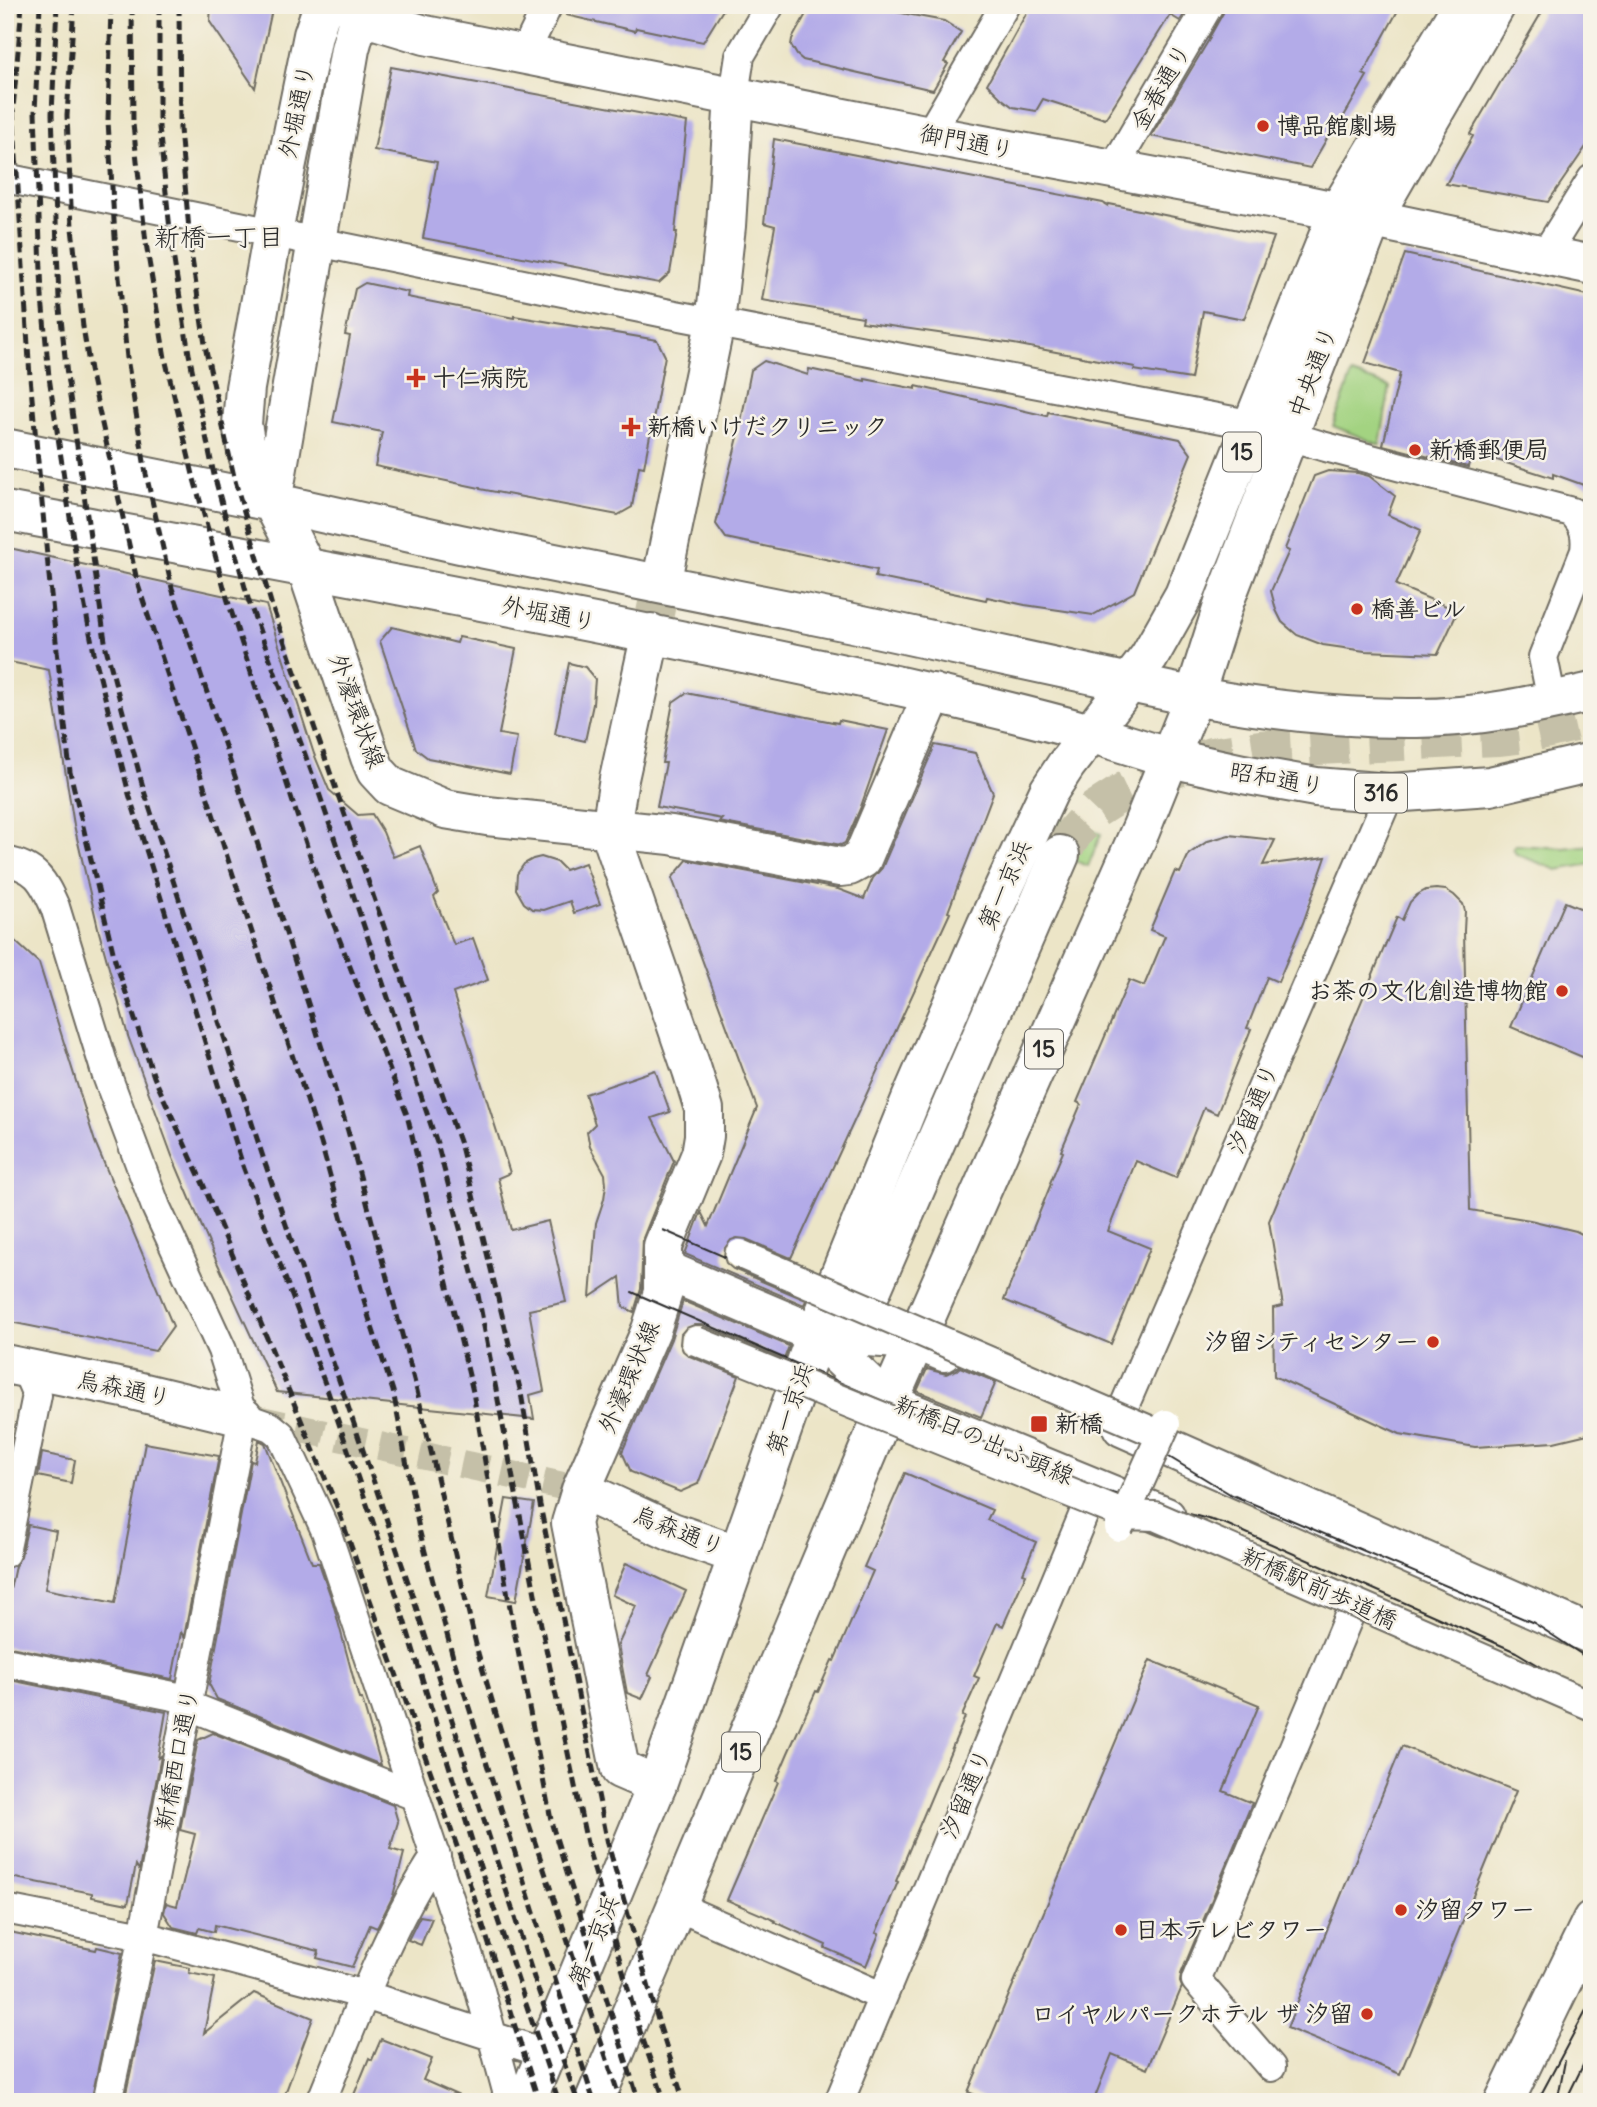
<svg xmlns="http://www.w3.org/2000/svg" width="1597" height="2107" viewBox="0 0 1597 2107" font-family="Delius,'Klee One',sans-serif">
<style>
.green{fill:#a3d381;stroke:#677f56;stroke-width:2}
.building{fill:#b3abe8}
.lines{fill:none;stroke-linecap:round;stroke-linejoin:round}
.street-tunnel{stroke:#c5c0a8;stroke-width:28;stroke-dasharray:28 14;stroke-linecap:butt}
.secondary-tunnel{stroke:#c5c0a8;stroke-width:38;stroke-dasharray:38 19;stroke-linecap:butt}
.primary-tunnel{stroke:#c5c0a8;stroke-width:38;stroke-dasharray:38 19;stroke-linecap:butt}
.street-casing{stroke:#6f6c62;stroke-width:32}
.secondary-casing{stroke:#6f6c62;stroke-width:42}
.primary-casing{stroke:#6f6c62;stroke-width:42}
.highway-casing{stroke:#6f6c62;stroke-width:42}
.street{stroke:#fff;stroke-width:28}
.secondary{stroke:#fff;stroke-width:38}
.primary{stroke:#fff;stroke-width:38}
.highway{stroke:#fff;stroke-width:38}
.tram{stroke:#2b2b2b;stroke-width:2}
.rail{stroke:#2b2b2b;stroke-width:5;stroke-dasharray:10 5;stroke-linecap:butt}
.street-bridge-casing{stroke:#6f6c62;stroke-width:32;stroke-linecap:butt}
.street-bridge{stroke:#fff;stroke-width:28}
.poi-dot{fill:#c8321e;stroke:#f7f3e8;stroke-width:2.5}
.labels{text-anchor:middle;stroke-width:5;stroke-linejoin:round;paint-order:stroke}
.shield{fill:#f7f3e8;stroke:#686764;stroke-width:2}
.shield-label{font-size:23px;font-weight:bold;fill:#2b2b2b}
.street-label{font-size:24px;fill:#2b2b2b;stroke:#f7f3e8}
.poi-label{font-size:24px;font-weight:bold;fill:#2b2b2b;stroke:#f7f3e8;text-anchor:start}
.neighbourhood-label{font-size:26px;fill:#2b2b2b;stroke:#f7f3e8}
</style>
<rect width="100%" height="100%" fill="#f7f3e8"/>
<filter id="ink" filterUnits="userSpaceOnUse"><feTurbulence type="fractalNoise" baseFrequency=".0143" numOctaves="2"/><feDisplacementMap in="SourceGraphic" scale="14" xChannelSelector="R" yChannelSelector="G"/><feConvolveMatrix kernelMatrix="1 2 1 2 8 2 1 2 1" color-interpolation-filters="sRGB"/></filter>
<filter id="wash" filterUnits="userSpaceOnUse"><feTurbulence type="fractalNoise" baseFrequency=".00686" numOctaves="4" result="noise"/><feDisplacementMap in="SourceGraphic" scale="28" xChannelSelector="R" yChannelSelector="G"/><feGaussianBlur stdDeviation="1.57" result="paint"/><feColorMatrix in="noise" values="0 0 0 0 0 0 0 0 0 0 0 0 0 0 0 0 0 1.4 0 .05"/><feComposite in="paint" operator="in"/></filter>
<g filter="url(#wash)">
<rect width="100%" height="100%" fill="#ece5c7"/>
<path class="green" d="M 1352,374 L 1390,387 L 1380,445 L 1333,426 Z
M 1059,818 L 1101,834 L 1088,866 L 1042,848 Z
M 1516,845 L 1563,848 L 1592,845 L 1592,864 L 1557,870 L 1516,854 L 1513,848 Z"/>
<g id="blocks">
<path class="building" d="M 211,5 L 273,5 L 255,88 L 210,22 Z
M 567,5 L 726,5 L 703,42 L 636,28 L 635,31 L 566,15 Z
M 811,5 L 859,5 L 944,21 L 961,32 L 944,62 L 948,64 L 933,90 L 803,60 L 797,55 L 791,45 L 792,39 Z
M 1031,5 L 1190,5 L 1180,21 L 1170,15 L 1105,119 L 1043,99 L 1036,111 L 1013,107 L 1001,98 L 987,84 Z
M 1226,5 L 1401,5 L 1363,74 L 1367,76 L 1340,123 L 1337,121 L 1310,168 L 1151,136 L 1210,38 L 1209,38 L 1223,13 Z
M 1546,5 L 1592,5 L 1592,138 L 1548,202 L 1446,184 L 1473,136 L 1470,134 Z
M 391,67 L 687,122 L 675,232 L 677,232 L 670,273 L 659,283 L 423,238 L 437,162 L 374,150 Z
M 774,139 L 1103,203 L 1108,206 L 1109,204 L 1274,237 L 1244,319 L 1203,311 L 1191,379 L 1134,370 L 1135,367 L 1014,344 L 862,322 L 863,317 L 762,300 L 775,226 L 764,223 Z
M 1405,254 L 1592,296 L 1592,488 L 1553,474 L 1553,478 L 1472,452 L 1468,467 L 1383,445 L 1400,373 L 1365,363 Z
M 365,283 L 408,292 L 407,297 L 514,318 L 514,316 L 657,340 L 665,356 L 644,467 L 639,466 L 632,507 L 618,515 L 480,489 L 480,488 L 375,466 L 382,432 L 333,422 L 350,336 L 345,335 L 355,289 Z
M 764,361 L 808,375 L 809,369 L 865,381 L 865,379 L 916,389 L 916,386 L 1047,416 L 1048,412 L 1180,439 L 1191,454 L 1134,592 L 1093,615 L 1025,605 L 987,597 L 986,600 L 875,577 L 877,570 L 726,538 L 716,524 L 738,437 L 751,370 Z
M 1328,471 L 1358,473 L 1369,476 L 1395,496 L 1388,515 L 1421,530 L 1396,585 L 1458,611 L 1438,654 L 1365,651 L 1323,645 L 1297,635 L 1282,622 L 1276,610 L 1271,591 L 1289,551 L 1285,549 L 1314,476 Z
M 5,547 L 266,605 L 314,754 L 329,790 L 358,815 L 372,814 L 383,832 L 393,857 L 420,846 L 438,893 L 434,897 L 454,945 L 473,938 L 488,980 L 453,993 L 510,1173 L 498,1178 L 511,1230 L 548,1221 L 566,1302 L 529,1310 L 544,1391 L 530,1395 L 534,1419 L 277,1392 L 216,1260 L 172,1156 L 128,1036 L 99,932 L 74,825 L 49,670 L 5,661 Z
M 392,627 L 457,643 L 459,637 L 516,649 L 499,734 L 517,737 L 510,774 L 428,758 L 416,749 L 380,641 Z
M 569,663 L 585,667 L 595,679 L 593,704 L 585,741 L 555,734 Z
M 686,693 L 838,723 L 839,720 L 888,730 L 860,809 L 845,843 L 841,845 L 719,822 L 722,819 L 657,807 L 666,763 L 662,763 L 673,702 Z
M 935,745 L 975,753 L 993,793 L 948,912 L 950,913 L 791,1258 L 746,1239 L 737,1238 L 731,1240 L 725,1248 L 724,1257 L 726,1263 L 733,1269 L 806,1300 L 804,1305 L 685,1254 L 701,1212 L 708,1226 L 757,1108 L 672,878 L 687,860 L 838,889 L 864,899 L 873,878 L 882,868 Z
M 1229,835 L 1275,840 L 1263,865 L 1326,857 L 1303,923 L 1278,982 L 1267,977 L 1247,1028 L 1251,1029 L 1217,1114 L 1204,1108 L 1176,1178 L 1136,1161 L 1108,1231 L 1150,1248 L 1111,1344 L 1004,1300 L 1051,1184 L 1050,1183 L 1063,1152 L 1061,1151 L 1081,1104 L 1077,1102 L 1129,980 L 1144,986 L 1165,936 L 1150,930 L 1175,871 L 1180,873 L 1189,854 L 1208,841 Z
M 541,857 L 557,862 L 565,870 L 585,863 L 600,904 L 574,913 L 570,901 L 544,910 L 532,909 L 524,903 L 516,889 L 517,874 L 524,864 L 533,859 Z
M 1436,889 L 1446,890 L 1454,895 L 1463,904 L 1465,911 L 1464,931 L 1470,1210 L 1530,1220 L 1576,1231 L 1592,1239 L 1592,1433 L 1554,1442 L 1475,1447 L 1400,1434 L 1274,1376 L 1273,1308 L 1283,1306 L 1269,1221 L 1397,917 L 1402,920 L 1410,902 L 1417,895 L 1426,890 Z
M 1565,902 L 1592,913 L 1592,1061 L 1511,1027 Z
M 5,932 L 39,963 L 95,1142 L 173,1326 L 155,1351 L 5,1321 Z
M 655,1070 L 670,1112 L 652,1118 L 674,1161 L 643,1238 L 641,1289 L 634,1312 L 623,1307 L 620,1277 L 590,1297 L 596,1223 L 604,1199 L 606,1185 L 605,1174 L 590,1147 L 587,1132 L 595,1124 L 585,1094 Z
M 683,1301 L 789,1346 L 784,1359 L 702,1325 L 694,1325 L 686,1328 L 681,1334 L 680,1344 L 683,1351 L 689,1356 L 739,1376 L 698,1484 L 680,1492 L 631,1472 L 622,1452 L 671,1339 Z
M 960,1367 L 996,1382 L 981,1417 L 917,1391 L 927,1369 L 946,1374 L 957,1370 Z
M 259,1440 L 265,1443 L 312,1563 L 319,1563 L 333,1603 L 359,1699 L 362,1699 L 381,1765 L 217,1699 L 209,1684 L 251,1461 L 255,1462 Z
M 145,1443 L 219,1456 L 184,1637 L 181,1632 L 172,1679 L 5,1646 L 5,1614 L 15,1566 L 21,1556 L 28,1525 L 56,1531 L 45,1589 L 115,1603 Z
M 42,1453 L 75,1460 L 71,1483 L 38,1476 Z
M 905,1473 L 992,1510 L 987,1520 L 1036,1542 L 1023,1573 L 1026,1574 L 1003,1626 L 997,1623 L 974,1676 L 979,1678 L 962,1716 L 965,1717 L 896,1881 L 898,1882 L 876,1933 L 879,1934 L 866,1966 L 825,1948 L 826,1945 L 775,1922 L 776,1921 L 727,1900 L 778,1782 L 776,1781 L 788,1753 L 816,1691 L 818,1692 L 832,1660 L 834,1661 L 873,1571 L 864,1567 Z
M 506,1499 L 534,1503 L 516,1601 L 488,1596 Z
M 626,1563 L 686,1591 L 648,1675 L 652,1677 L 642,1699 L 627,1693 L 618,1645 L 636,1606 L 612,1595 Z
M 1150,1660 L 1259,1705 L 1223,1791 L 1252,1803 L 1181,1974 L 1180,1982 L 1182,1987 L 1147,2069 L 1112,2054 L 1093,2102 L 992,2102 L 968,2092 Z
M 5,1679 L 166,1712 L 158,1758 L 161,1756 L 143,1850 L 139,1870 L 136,1865 L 128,1904 L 92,1897 L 92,1893 L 5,1876 Z
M 213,1733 L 393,1805 L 398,1822 L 390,1849 L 404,1853 L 393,1896 L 377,1928 L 370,1925 L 352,1967 L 317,1958 L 319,1951 L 215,1925 L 214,1932 L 199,1928 L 197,1933 L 173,1927 L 164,1913 L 166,1903 L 177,1906 L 195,1834 L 180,1830 L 198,1740 Z
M 1402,1746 L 1516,1791 L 1400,2074 L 1287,2028 Z
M 420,1916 L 432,1918 L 421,1945 L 408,1940 Z
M 5,1931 L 96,1950 L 97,1947 L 122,1953 L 91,2102 L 5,2102 Z
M 155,1961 L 190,1968 L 189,1973 L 215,1978 L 204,2033 L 254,1993 L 313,2018 L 282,2102 L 124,2102 Z
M 381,2039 L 432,2059 L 423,2080 L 473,2102 L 351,2102 L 369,2058 L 372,2060 Z"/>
</g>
</g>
<g filter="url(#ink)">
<use href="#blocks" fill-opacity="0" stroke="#6f6c62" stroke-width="2"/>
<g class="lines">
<path class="street-tunnel" d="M 256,1419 L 581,1490"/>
<path class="secondary-tunnel" d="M 651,633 L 661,584"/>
<path class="primary-tunnel" d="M 1060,855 L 1076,830 L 1096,809 L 1126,790 L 1151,778 L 1211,756 L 1260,749 L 1498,737 L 1527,734 L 1592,719"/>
<defs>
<path id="street" d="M 524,54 L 548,5
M 734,95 L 740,56 L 770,5
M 929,135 L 1005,5
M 1113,169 L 1209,5
M 5,178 L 670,314 L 1254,425 L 1322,446 L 1572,512 C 1584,525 1587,533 1585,551 L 1543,657 L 1552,701
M 1544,256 L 1592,179
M 5,861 C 36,867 43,880 55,907 L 106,1073 L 156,1207 L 222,1350 L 243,1417 L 143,1936 L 107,2102
M 243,1417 L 271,1427 L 281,1435 L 326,1531 L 479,1987 L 510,2102
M 1116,1425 L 1390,793
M 5,1553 L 37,1395 L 25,1367
M 5,1662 L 188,1699
M 187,1705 L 415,1796
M 676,1906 L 881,1996
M 5,1909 L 143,1936 L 365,1995 L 547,2054
M 1271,2067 L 1196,1980 L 1354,1604
M 321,2102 C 355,2019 386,1931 436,1856
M 839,2102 L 1095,1487"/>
<path id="secondary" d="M 323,5 L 313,35 L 273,232 L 245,388 L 242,424 L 247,452 L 255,476 L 272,502 L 307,569 L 370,757 L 376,771 L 390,786 L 445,809 L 487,816 L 671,835 L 840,867 L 849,866 L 862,859 L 933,693
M 346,5 L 375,20 L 425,35 L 929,135 L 1307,205 L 1592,265
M 5,448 L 272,502 L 460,544 L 853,623 L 1130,683
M 272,502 L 350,49 L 362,5
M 5,511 C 251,558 498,602 743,653 C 859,677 975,701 1090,733
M 661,584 L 715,323 L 726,226 L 734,95
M 651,633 L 619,779 L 611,828 L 612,837 L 692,1070 L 704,1109 L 704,1136 L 701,1154 L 663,1246 L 663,1261 L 667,1268 L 675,1274 L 816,1334 L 916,1340 L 944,1352
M 816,1334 L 888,1403 L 1166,1517
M 5,1364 L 128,1389 L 243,1417
M 1122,1427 L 1592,1635
M 581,1490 L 672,1532 L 738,1555
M 657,1785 L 620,1769 L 571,1523 L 581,1490 L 651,1330 L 663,1292 L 663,1261
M 1504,2102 L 1592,1920"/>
<path id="primary" d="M 1130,683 C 1223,704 1321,719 1417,718 C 1476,718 1535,705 1592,692
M 1090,733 L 1170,758 L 1243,774 L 1316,787 L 1390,793 L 1490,786 L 1592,762
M 816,1334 L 866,1303 L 1060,855"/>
<path id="highway" d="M 526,2102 L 657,1785 L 816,1334 L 911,1099 L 986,926 L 1049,791 L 1066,765 L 1149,657 L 1184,595 L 1338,212 L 1462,5
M 594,2102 L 888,1403 L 1141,829 L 1194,697 L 1225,600 L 1372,219 L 1496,5"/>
</defs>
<use href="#street" class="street-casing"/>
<use href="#secondary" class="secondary-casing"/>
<use href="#primary" class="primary-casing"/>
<use href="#highway" class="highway-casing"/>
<use href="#street" class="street"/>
<use href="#secondary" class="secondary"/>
<use href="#primary" class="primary"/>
<use href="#highway" class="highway"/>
<path class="tram" d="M 663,1230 L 1090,1416 L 1146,1443 L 1230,1494 L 1534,1623 L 1581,1654 L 1592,1665
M 632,1292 L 1062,1479 L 1226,1524 L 1516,1652 L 1562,1679 L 1592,1704
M 1537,2102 L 1592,1999
M 1557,2102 L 1565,2061
M 1565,2102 L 1592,2047"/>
<path class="rail" d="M 22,5 L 13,109 L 30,377 L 48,566 L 70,772 L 115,960 L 154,1077 L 203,1184 L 338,1509 L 466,1872 L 539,2102
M 40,5 L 35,112 L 42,297 L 49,377 L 78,571 L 94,653 L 129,794 L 243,1166 L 327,1389 L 381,1545 L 482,1873 L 559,2102
M 57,5 L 52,114 L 59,299 L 67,376 L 106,648 L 144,791 L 265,1163 L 410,1588 L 536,1984 L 578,2102
M 74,5 L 67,116 L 72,228 L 83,327 L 90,370 L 138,585 L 321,1143 L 369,1318 L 393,1391 L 419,1529 L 453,1657 L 594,2102
M 111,5 L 108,121 L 115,237 L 127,358 L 146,474 L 172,588 L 263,860 L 348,1131 L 417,1391 L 478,1653 L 525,1812 L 621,2102
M 132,5 L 133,124 L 146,243 L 165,358 L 194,479 L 227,598 L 324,899 L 407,1115 L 473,1392 L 513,1625 L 552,1825 L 639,2102
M 159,5 L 159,127 L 172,248 L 189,354 L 214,475 L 249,602 L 317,787 L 437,1143 L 478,1295 L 540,1620 L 588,1848 L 640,2031 L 665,2102
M 179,5 L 180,129 L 191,252 L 206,351 L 235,481 L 272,606 L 462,1150 L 521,1393 L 540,1505 L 608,1844 L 660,2027 L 684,2102"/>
<defs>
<path id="street-bridge" d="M 740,1254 L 1161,1435 L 1166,1424
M 696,1341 L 1125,1515 L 1119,1527
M 1161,1435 L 1125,1515 L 1155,1516 L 1592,1706"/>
</defs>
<use href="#street-bridge" class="street-bridge-casing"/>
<use href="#street-bridge" class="street-bridge"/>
</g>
</g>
<g class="poi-dot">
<circle cx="1263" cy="126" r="7"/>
<path d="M412.5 367.5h7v7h7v7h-7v7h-7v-7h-7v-7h7z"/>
<path d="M627.5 416.5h7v7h7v7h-7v7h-7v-7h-7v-7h7z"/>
<circle cx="1415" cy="450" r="7"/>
<circle cx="1357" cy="609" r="7"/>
<circle cx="1562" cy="991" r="7"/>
<circle cx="1433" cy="1342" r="7"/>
<rect x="1030" y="1415" width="18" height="18" rx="3.5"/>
<circle cx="1401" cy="1910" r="7"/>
<circle cx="1121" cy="1930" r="7"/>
<circle cx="1367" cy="2014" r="7"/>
</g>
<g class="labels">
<g class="shield">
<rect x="1223" y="432.5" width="38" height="39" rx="5"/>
<rect x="1355" y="773.5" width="52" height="39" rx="5"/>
<rect x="1025" y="1029.5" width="38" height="39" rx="5"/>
<rect x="722" y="1732.5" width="38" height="39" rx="5"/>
</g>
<g class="shield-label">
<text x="1242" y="460">15</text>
<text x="1381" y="801">316</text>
<text x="1044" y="1057">15</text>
<text x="741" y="1760">15</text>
</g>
<g class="street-label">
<text transform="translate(1161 87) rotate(-60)" y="8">金春通り</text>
<text transform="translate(297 111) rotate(-78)" y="8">外堀通り</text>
<text transform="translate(967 142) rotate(11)" y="8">御門通り</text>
<text transform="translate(1313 372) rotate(-69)" y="8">中央通り</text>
<text transform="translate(549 614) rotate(11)" y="8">外堀通り</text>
<text transform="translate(357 711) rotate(70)" y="8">外濠環状線</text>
<text transform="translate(1277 779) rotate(10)" y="8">昭和通り</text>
<text transform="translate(1005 885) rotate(-66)" y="8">第一京浜</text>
<text transform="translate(1253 1109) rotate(-67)" y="8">汐留通り</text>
<text transform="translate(629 1377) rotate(-67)" y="8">外濠環状線</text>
<text transform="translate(124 1389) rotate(12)" y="8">烏森通り</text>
<text transform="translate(790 1409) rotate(-71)" y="8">第一京浜</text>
<text transform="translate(984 1440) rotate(23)" y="8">新橋日の出ふ頭線</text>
<text transform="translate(679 1531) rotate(22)" y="8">烏森通り</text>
<text transform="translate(1319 1588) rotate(24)" y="8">新橋駅前歩道橋</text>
<text transform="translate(177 1759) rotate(-79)" y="8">新橋西口通り</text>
<text transform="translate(966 1794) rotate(-67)" y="8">汐留通り</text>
<text transform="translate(594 1941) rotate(-68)" y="8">第一京浜</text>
</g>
<g class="poi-label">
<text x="1277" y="134">博品館劇場</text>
<text x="432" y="386">十仁病院</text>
<text x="647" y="435">新橋いけだクリニック</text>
<text x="1429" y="458">新橋郵便局</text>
<text x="1371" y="617">橋善ビル</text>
<text x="1548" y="999" text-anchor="end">お茶の文化創造博物館</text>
<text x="1419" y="1350" text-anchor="end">汐留シティセンター</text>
<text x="1055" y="1432">新橋</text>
<text x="1415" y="1918">汐留タワー</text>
<text x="1135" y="1938">日本テレビタワー</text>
<text x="1353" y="2022" text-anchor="end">ロイヤルパークホテル ザ 汐留</text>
</g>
<g class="neighbourhood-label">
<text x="219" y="246">新橋一丁目</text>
</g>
</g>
<rect width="1597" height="2107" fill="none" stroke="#f7f3e8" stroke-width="28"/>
</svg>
